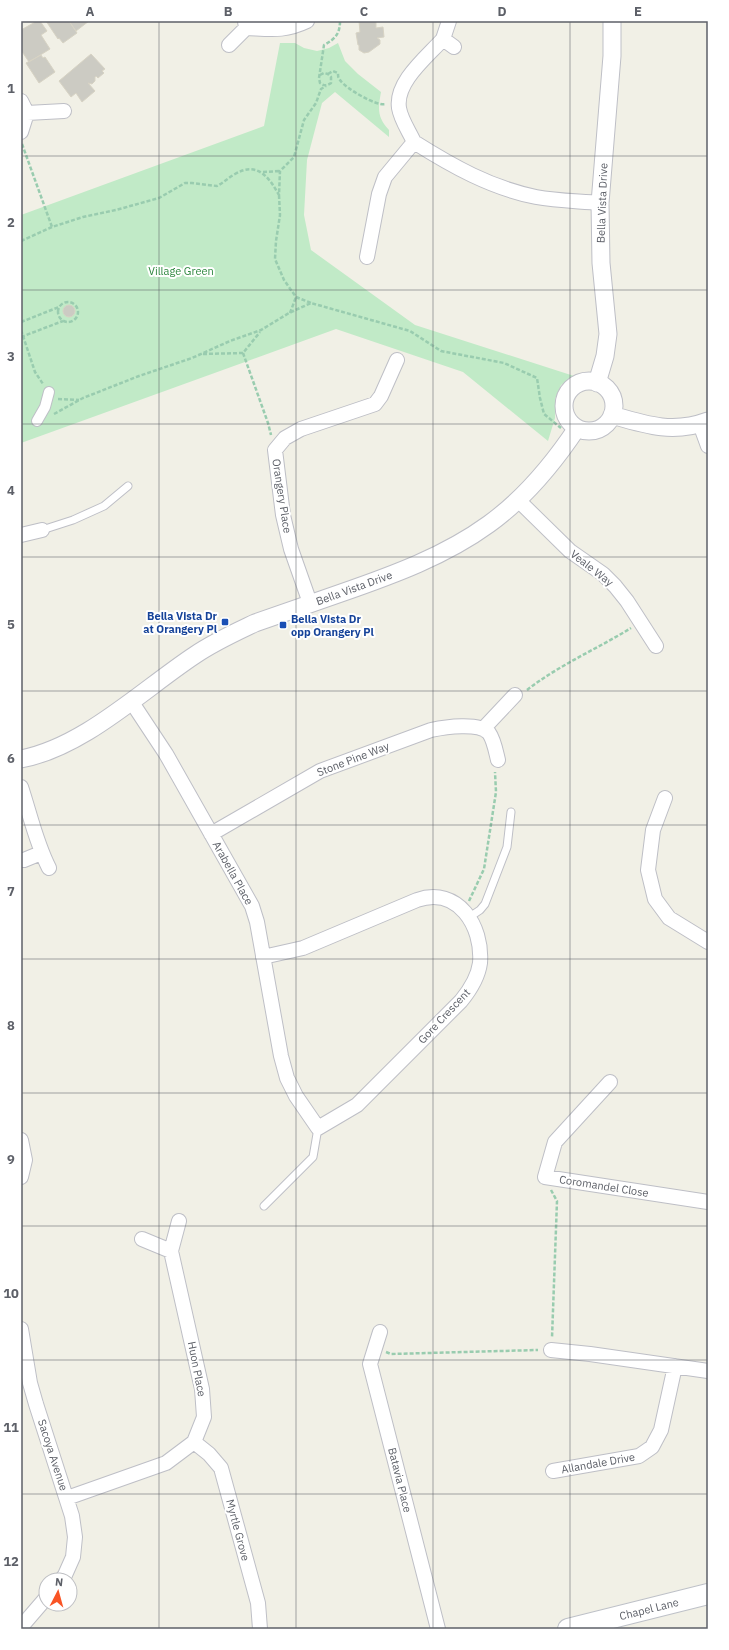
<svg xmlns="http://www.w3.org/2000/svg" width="729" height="1650" viewBox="0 0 729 1650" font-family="'IBM Plex Sans',sans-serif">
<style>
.green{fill:#c1eac7}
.building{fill:#cccbc3;stroke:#d7d3c4}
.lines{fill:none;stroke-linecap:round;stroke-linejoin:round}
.service-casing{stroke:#bebfc6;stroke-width:9}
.pedestrian-casing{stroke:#bebfc6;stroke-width:12}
.minor-casing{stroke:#bebfc6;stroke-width:16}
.tertiary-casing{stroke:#bebfc6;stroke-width:19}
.secondary-casing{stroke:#bec1c8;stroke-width:22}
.path{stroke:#99ccaf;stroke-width:2.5;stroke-dasharray:4 2;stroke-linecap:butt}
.service{stroke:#fff;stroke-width:7}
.pedestrian{stroke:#fff;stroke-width:10}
.minor{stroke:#fff;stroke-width:14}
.tertiary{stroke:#fff;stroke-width:17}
.secondary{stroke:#fff;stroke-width:20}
.grid{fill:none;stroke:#5d6068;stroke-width:1;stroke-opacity:0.55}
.transit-dot{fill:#1a4fb4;stroke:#fff;stroke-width:1.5}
.labels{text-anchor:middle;stroke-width:4;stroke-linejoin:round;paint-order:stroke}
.street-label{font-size:11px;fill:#5d6068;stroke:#fff}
.park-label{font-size:11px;fill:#2e873f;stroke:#fff}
.transit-label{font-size:11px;font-weight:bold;fill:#164399;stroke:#fff;text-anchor:end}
.neatline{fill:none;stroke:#5d6068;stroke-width:1.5}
.grid-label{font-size:13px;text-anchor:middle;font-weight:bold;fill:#5d6068}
</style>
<rect width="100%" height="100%" fill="#f1f0e6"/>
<path class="green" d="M 280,43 L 295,43 L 304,48 L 317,51 L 329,48 L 338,43 L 345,61 L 358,74 L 381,92 C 378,109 377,117 389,130 L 389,137 L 335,92 L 322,103 L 307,160 L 304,215 L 311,250 L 415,325 L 574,376 L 561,385 L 555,399 L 555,418 L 548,441 L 463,372 L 336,329 L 21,443 L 21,215 L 264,126 Z"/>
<path class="building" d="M 37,21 L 40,21 L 47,31 L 41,35 L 50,49 L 29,62 L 21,50 L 22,49 L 21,30 Z
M 46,21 L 69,21 L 77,33 L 63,43 L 59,38 L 58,39 Z
M 69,21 L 89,21 L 76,31 Z
M 359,21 L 376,21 L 376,28 L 383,27 L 384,37 L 377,38 L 380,40 L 380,44 L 369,52 L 364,53 L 359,50 L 359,45 L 358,45 L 356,33 L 360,32 Z
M 91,54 L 105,69 L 102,71 L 104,73 L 98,78 L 96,76 L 95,77 L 95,81 L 92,84 L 88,83 L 95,91 L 82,102 L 76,93 L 71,97 L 59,81 Z
M 41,55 L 43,58 L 45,57 L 55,72 L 39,83 L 26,63 Z
M63 311a6 6 0 1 1 12 0a6 6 0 1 1-12 0Z"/>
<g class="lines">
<defs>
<path id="service" d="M 42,530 L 73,520 L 104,506 L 128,486
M 468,918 L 480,910 L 485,904 L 507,847 L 511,812
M 264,1206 L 313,1157 L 318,1128"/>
<path id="pedestrian" d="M 37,421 L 45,407 L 49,392"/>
<path id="minor" d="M 245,21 L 246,28 C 270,29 284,32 307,21
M 443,39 L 449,21
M 229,45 L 246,28
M 21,101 L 27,113 L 21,132
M 27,113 L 64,111
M 414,142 C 452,166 491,188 536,197 C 557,201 579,201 600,203
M 414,142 C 409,131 401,120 399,108 C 395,82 427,57 443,39 L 454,47
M 367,257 L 379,194 L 385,177 L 414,142
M 700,424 L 708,446
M 518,500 L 570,551 L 603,574 L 615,586 L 627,601 L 656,646
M 21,535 L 42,530
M 310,603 L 291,549 L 283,515 L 275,450 L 285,438 L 301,429 L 375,404 L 381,396 L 397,360
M 131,701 L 166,754 L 252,906 L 257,922 L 281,1056 L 287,1078 L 296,1096 L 318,1128 L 357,1105 L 461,1001 C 470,990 478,978 480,963 C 483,926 458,886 417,900 L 303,948 L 263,957
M 483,729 L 515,695
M 21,787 C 30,814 36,843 49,868
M 665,798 L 653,830 L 648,870 L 655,899 L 669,918 L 708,942
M 211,834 L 320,771 L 431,730 C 445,727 479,722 489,733 C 494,740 496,752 498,760
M 24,860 L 41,853
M 610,1082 L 555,1142 L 545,1177 L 708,1202
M 21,1140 L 25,1160 L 21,1177
M 142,1239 L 171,1251
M 21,1329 L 30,1383 L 36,1404 L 72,1516 L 75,1537 L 73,1557 L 65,1575 L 61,1580
M 380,1332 L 370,1364 L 438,1629
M 551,1350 L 590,1354 L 708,1371
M 194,1442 L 209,1454 L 221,1468 L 258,1603 L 260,1629
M 553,1471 L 639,1456 L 652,1447 L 661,1430 L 675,1366
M 67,1498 L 166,1463 L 194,1442 L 204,1417 L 202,1389 L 171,1251 L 179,1221
M 21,1627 L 46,1598"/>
<path id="tertiary" d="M564 406a25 25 0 1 1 50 0a25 25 0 1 1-50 0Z
M 597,383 L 605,356 L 608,334 L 601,263 L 600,203 L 612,56 L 612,21
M 612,415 C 646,425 673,434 708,421
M 21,759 C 84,747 142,690 195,655 C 214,642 234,633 255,623 C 284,613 312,603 341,593 C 393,575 445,556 489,524 C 525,498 553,464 577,428"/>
<path id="secondary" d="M 568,1629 L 708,1594"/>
</defs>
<use href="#service" class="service-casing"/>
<use href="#pedestrian" class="pedestrian-casing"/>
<use href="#minor" class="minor-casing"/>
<use href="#tertiary" class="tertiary-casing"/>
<use href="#secondary" class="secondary-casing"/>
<path class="path" d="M 328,74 L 333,71 L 338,73 C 338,76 338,78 340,80 C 345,88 377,107 386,104
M 320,75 L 324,73 L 328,74 L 331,77 L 331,83 C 327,86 324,86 320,83 L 319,78 L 324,45 C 335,39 340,34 340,21
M 22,144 L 52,227
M 263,172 L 280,171
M 279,195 L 280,215 L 276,241 L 275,259 L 284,280 L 296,297 L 311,303
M 21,241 L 52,227 L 83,217 L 116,210 L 159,198 L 185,183 L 192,183 L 217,186 C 223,183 228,178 235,174 C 257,161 269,177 279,195 L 280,171 L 294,157 L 304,120 L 316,103 L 321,89 L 326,86
M58 312a10 10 0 1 1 20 0a10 10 0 1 1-20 0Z
M 290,313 L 296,297
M 21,322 L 59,307
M 21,330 L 35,372 L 43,384
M 21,337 L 63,321
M 243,353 L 268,423 L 271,435
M 203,354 L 243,353 L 260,332
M 58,399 L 79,400
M 54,414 L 83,398 L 139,376 L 192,358 L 230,341 L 261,330 L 289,313 L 311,303 L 410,331 L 441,351 L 504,363 L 537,378 L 540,398 L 544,414 L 561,428
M 527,690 C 559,665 597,649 631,628
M 469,901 L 484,869 L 496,792 L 495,772
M 551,1190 L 557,1201 L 552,1338
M 386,1352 L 391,1354 L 538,1350"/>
<use href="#service" class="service"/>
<use href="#pedestrian" class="pedestrian"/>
<use href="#minor" class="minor"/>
<use href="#tertiary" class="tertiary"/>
<use href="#secondary" class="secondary"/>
</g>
<path class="grid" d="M 159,21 L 159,1629M 296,21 L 296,1629M 433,21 L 433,1629M 570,21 L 570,1629M 21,156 L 708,156M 21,290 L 708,290M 21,424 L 708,424M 21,557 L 708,557M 21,691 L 708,691M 21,825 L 708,825M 21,959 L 708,959M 21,1093 L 708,1093M 21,1226 L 708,1226M 21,1360 L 708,1360M 21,1494 L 708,1494"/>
<g class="transit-dot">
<rect x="221" y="618" width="8" height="8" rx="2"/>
<rect x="279" y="621" width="8" height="8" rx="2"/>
</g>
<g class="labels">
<g class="street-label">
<text transform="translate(602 203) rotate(-88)" y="4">Bella Vista Drive</text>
<text transform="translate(282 496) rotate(81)" y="4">Orangery Place</text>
<text transform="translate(592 568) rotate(38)" y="4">Veale Way</text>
<text transform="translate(354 588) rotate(-20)" y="4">Bella Vista Drive</text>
<text transform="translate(353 759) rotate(-21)" y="4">Stone Pine Way</text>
<text transform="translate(233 873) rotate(61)" y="4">Arabella Place</text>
<text transform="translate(444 1016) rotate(-47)" y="4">Gore Crescent</text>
<text transform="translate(604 1186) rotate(9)" y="4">Coromandel Close</text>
<text transform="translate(197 1369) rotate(79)" y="4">Huon Place</text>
<text transform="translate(53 1455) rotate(72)" y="4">Sacoya Avenue</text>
<text transform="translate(598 1463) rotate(-10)" y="4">Allandale Drive</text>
<text transform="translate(400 1480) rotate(76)" y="4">Batavia Place</text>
<text transform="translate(238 1530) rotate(75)" y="4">Myrtle Grove</text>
<text transform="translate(649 1609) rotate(-14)" y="4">Chapel Lane</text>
</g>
<g class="park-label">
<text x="181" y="275">Village Green</text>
</g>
<g class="transit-label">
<text x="217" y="620">Bella Vista Dr<tspan x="217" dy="13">at Orangery Pl</tspan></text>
<text x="291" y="623" text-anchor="start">Bella Vista Dr<tspan x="291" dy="13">opp Orangery Pl</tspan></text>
</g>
</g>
<rect width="729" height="1650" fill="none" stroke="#ffffff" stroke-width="44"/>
<g transform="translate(58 1592) rotate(6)"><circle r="19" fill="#ffffff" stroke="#bebfc3"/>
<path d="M0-3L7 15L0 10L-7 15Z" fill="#f95425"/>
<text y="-6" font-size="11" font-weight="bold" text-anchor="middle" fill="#5d6068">N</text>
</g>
<rect x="22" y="22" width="685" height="1606" class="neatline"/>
<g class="grid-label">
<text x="90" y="16">A</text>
<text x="228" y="16">B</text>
<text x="364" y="16">C</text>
<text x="502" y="16">D</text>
<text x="638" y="16">E</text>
<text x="11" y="93">1</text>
<text x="11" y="227">2</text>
<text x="11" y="361">3</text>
<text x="11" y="495">4</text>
<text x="11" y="629">5</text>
<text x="11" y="763">6</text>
<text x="11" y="896">7</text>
<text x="11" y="1030">8</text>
<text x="11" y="1164">9</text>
<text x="11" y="1298">10</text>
<text x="11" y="1432">11</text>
<text x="11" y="1566">12</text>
</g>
</svg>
